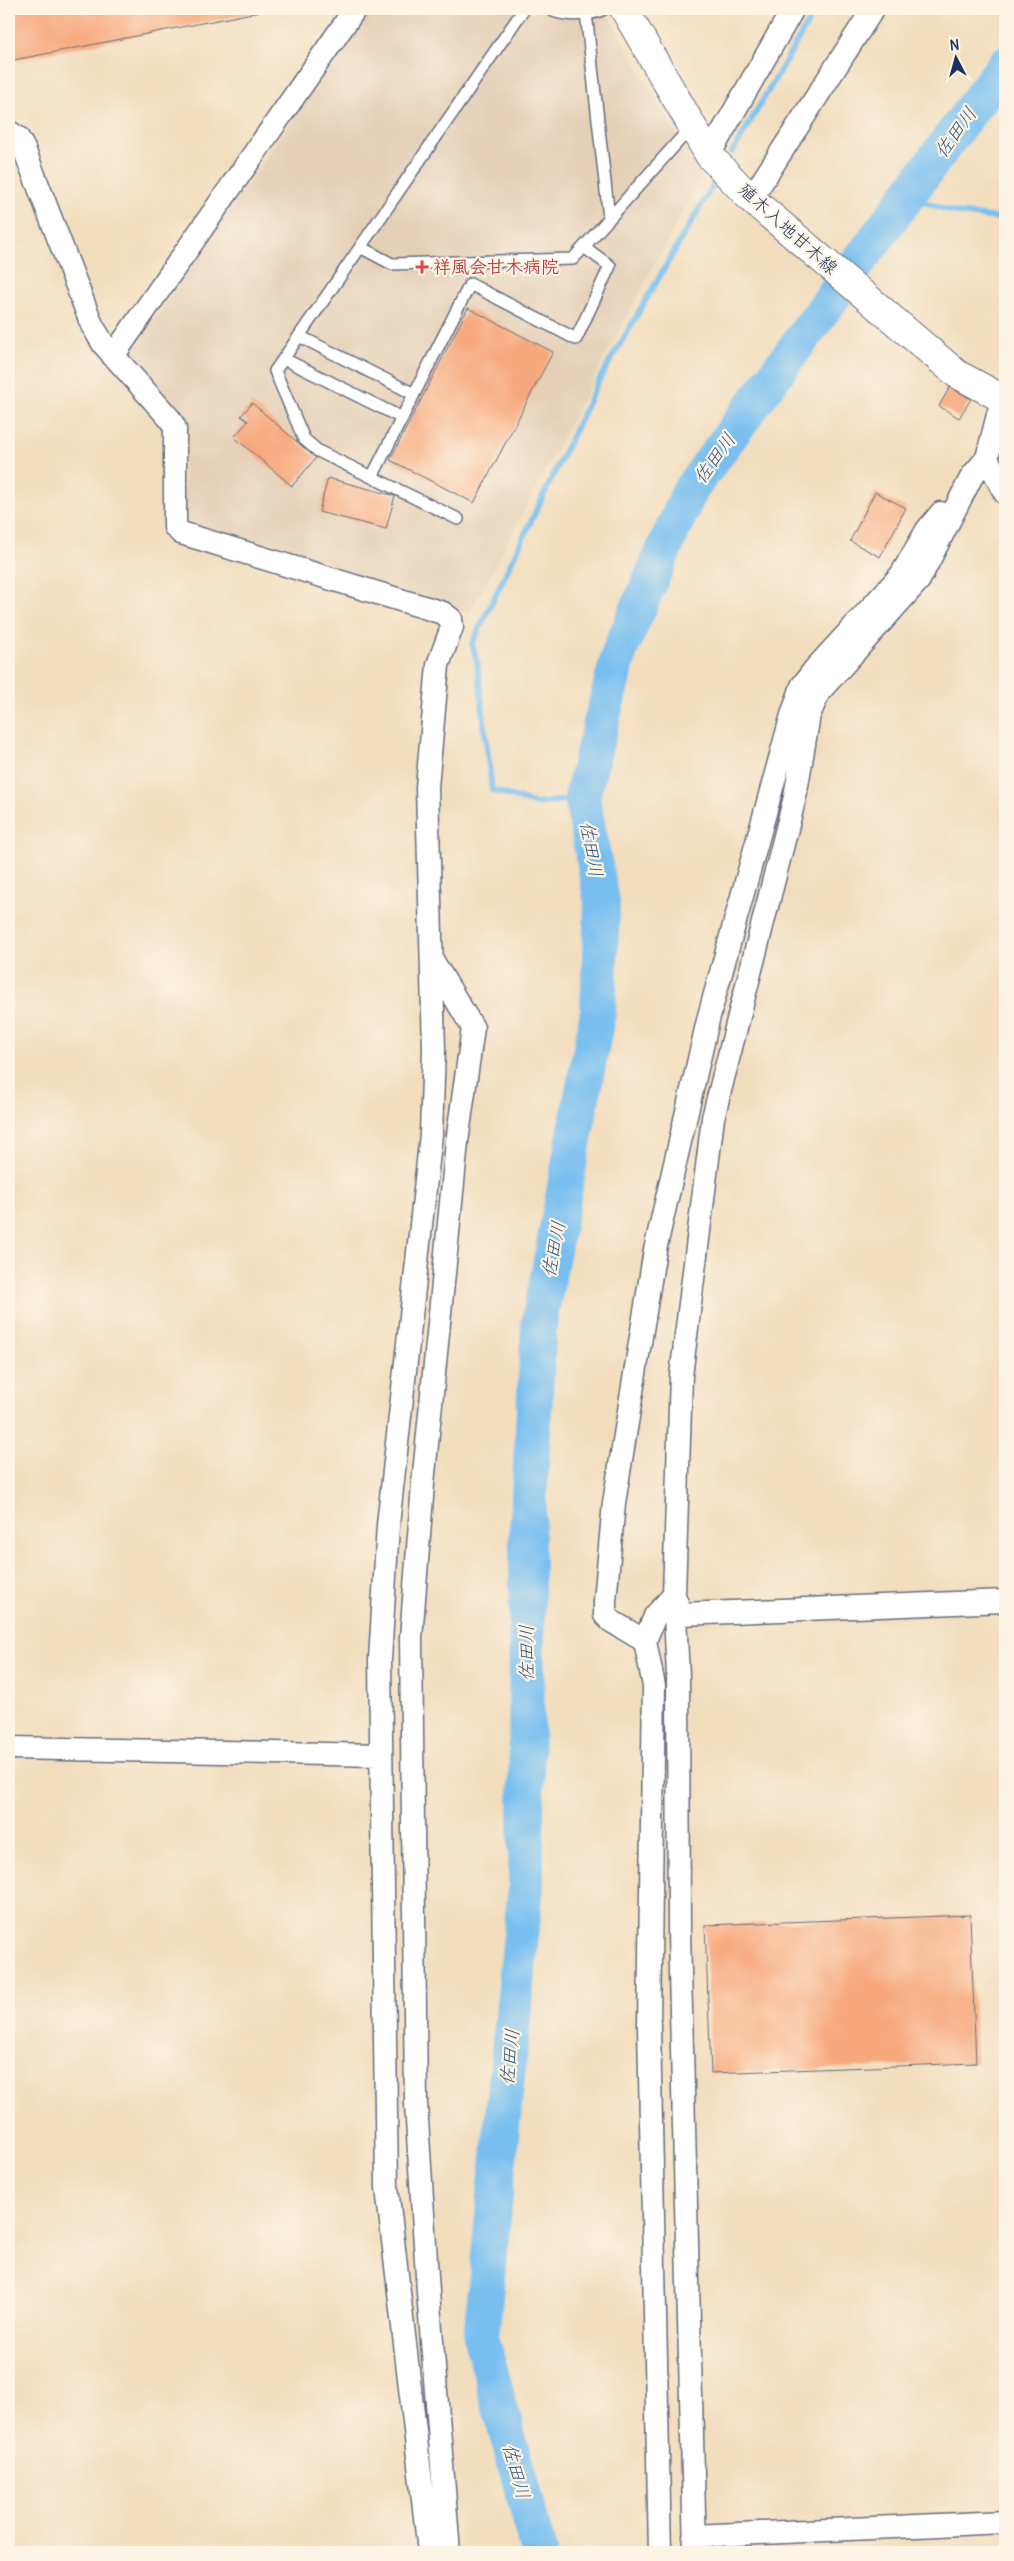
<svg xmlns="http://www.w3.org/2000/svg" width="1014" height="2561" viewBox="0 0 1014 2561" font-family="Delius,'Klee One',sans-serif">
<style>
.built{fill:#e5d0b7}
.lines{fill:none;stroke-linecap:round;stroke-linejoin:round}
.stream{stroke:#78bff0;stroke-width:6}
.river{stroke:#78bff0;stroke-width:36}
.building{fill:#f7a97d}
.service-casing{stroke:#666c7f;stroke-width:14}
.minor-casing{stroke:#666c7f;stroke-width:25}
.secondary-casing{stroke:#666c7f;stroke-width:30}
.service{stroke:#fff;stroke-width:11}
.minor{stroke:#fff;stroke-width:22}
.secondary{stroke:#fff;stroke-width:28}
.health-dot{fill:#e0444e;stroke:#fcf5e5;stroke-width:2}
.labels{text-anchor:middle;stroke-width:4.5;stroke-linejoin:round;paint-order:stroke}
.street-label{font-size:18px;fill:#1b2f5e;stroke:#fcf5e5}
.health-label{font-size:18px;font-weight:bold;fill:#be3a42;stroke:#fcf5e5;text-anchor:start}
.water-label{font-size:19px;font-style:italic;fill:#325382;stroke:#fcf5e5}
</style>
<rect width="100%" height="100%" fill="#fcf5e5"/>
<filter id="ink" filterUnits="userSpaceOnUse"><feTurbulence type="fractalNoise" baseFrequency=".02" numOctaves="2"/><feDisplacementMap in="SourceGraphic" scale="10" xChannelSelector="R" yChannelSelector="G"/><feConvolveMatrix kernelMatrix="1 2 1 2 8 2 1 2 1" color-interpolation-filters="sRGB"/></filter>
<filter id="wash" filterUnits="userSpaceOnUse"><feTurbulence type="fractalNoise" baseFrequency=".0096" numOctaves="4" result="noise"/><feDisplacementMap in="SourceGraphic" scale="20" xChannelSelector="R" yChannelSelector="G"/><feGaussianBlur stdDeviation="1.12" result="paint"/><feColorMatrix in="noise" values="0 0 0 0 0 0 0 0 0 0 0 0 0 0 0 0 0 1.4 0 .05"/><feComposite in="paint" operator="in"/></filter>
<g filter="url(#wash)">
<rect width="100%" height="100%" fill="#f2ddbd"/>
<path class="built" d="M 369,9 L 605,9 L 701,177 L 469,614 L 186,523 L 182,419 L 128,356 Z"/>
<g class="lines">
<path class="stream" d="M 732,153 L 816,9
M 908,197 L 958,213 L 1005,219
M 582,797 L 537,804 L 492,790 L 477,661 L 472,644 L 598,382 L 713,185"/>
<path class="river" d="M 539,2552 L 481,2337 L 526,1885 L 527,1533 L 539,1324 L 598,1012 L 602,902 L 582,797 L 620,650 L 690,490 L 1005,64"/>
</g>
<g id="blocks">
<path class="building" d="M 9,9 L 268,9 L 268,10 L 9,61 Z
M 468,308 L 553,352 L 474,503 L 390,460 Z
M 950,387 L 971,399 L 959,418 L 939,406 Z
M 252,403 L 316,458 L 292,486 L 234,437 L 248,421 L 241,416 Z
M 328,478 L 395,496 L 386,529 L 319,512 Z
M 875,492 L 906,508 L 880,557 L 850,541 Z
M 970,1915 L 976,2063 L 711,2073 L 705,1925 Z"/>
</g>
</g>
<g filter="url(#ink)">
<use href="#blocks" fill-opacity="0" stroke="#666c7f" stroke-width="1"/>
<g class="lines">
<defs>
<path id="service" d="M 549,9 C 563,17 591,16 604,9
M 586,13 L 609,218
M 360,247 L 392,264 L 573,259 L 692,126
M 299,336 L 414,394
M 284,359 L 402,418
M 372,477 L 470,284 L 576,339 L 610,266 L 584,247
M 458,519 L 318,451 L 304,439 L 275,371 L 524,9"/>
<path id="minor" d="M 9,132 L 18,138 L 24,149 L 92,325 L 104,345 L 170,419 L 175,428 L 175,527 L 181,533 L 443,613 L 451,619 L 452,627 L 438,665 L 427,787 L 434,1049 L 431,1134 L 388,1525 L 380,1660 L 387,2188 L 429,2552
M 709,155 L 793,9
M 751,199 L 873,9
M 113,356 L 355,9
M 987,458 L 1005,493
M 434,963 L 473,1028 L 457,1142 L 423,1484 L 411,1638 L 416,2104 L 428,2292 L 449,2552
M 674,1595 L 681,1614 L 1005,1601
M 645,1641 L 655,1616 L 674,1595
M 9,1748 L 381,1755
M 694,2536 L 1005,2522
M 660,2552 L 649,2026 L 654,1686 L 645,1641 L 611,1621 L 605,1615 L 605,1601 L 614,1503 L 655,1250 L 709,1016 L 792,715 L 802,686 L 814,670 L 901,575 L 927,530 L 941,513
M 695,2552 L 679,1933 L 678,1676 L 674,1595 L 681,1376 L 713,1118 L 795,797 L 809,715 L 819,692 L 919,580 L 972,476 L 987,458 L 1002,399"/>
<path id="secondary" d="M 624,9 L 709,155 L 751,199 L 957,374 L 1005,400"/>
</defs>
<use href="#service" class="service-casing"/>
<use href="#minor" class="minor-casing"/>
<use href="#secondary" class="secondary-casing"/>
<use href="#service" class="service"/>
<use href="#minor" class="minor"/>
<use href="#secondary" class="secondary"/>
</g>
</g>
<path class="health-dot" d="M419.5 259.5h5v5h5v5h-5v5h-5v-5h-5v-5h5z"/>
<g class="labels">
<g class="street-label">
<text transform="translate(788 229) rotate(42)" y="6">殖木入地甘木線</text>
</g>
<g class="health-label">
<text x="433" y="273">祥風会甘木病院</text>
</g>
<g class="water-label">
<text transform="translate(955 132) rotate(-54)" y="7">佐田川</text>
<text transform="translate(714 458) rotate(-54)" y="7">佐田川</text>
<text transform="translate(592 849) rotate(80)" y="7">佐田川</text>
<text transform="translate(553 1249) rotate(-79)" y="7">佐田川</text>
<text transform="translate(526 1653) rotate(-90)" y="7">佐田川</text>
<text transform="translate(509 2057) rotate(-84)" y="7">佐田川</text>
<text transform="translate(517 2471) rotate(75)" y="7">佐田川</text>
</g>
</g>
<rect width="1014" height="2561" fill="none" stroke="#fcf5e5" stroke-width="30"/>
<g transform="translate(956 58) rotate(354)" stroke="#fcf5e5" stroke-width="4" paint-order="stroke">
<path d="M0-4L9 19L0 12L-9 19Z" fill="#1b2f5e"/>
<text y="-8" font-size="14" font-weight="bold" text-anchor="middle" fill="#1b2f5e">N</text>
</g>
</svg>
